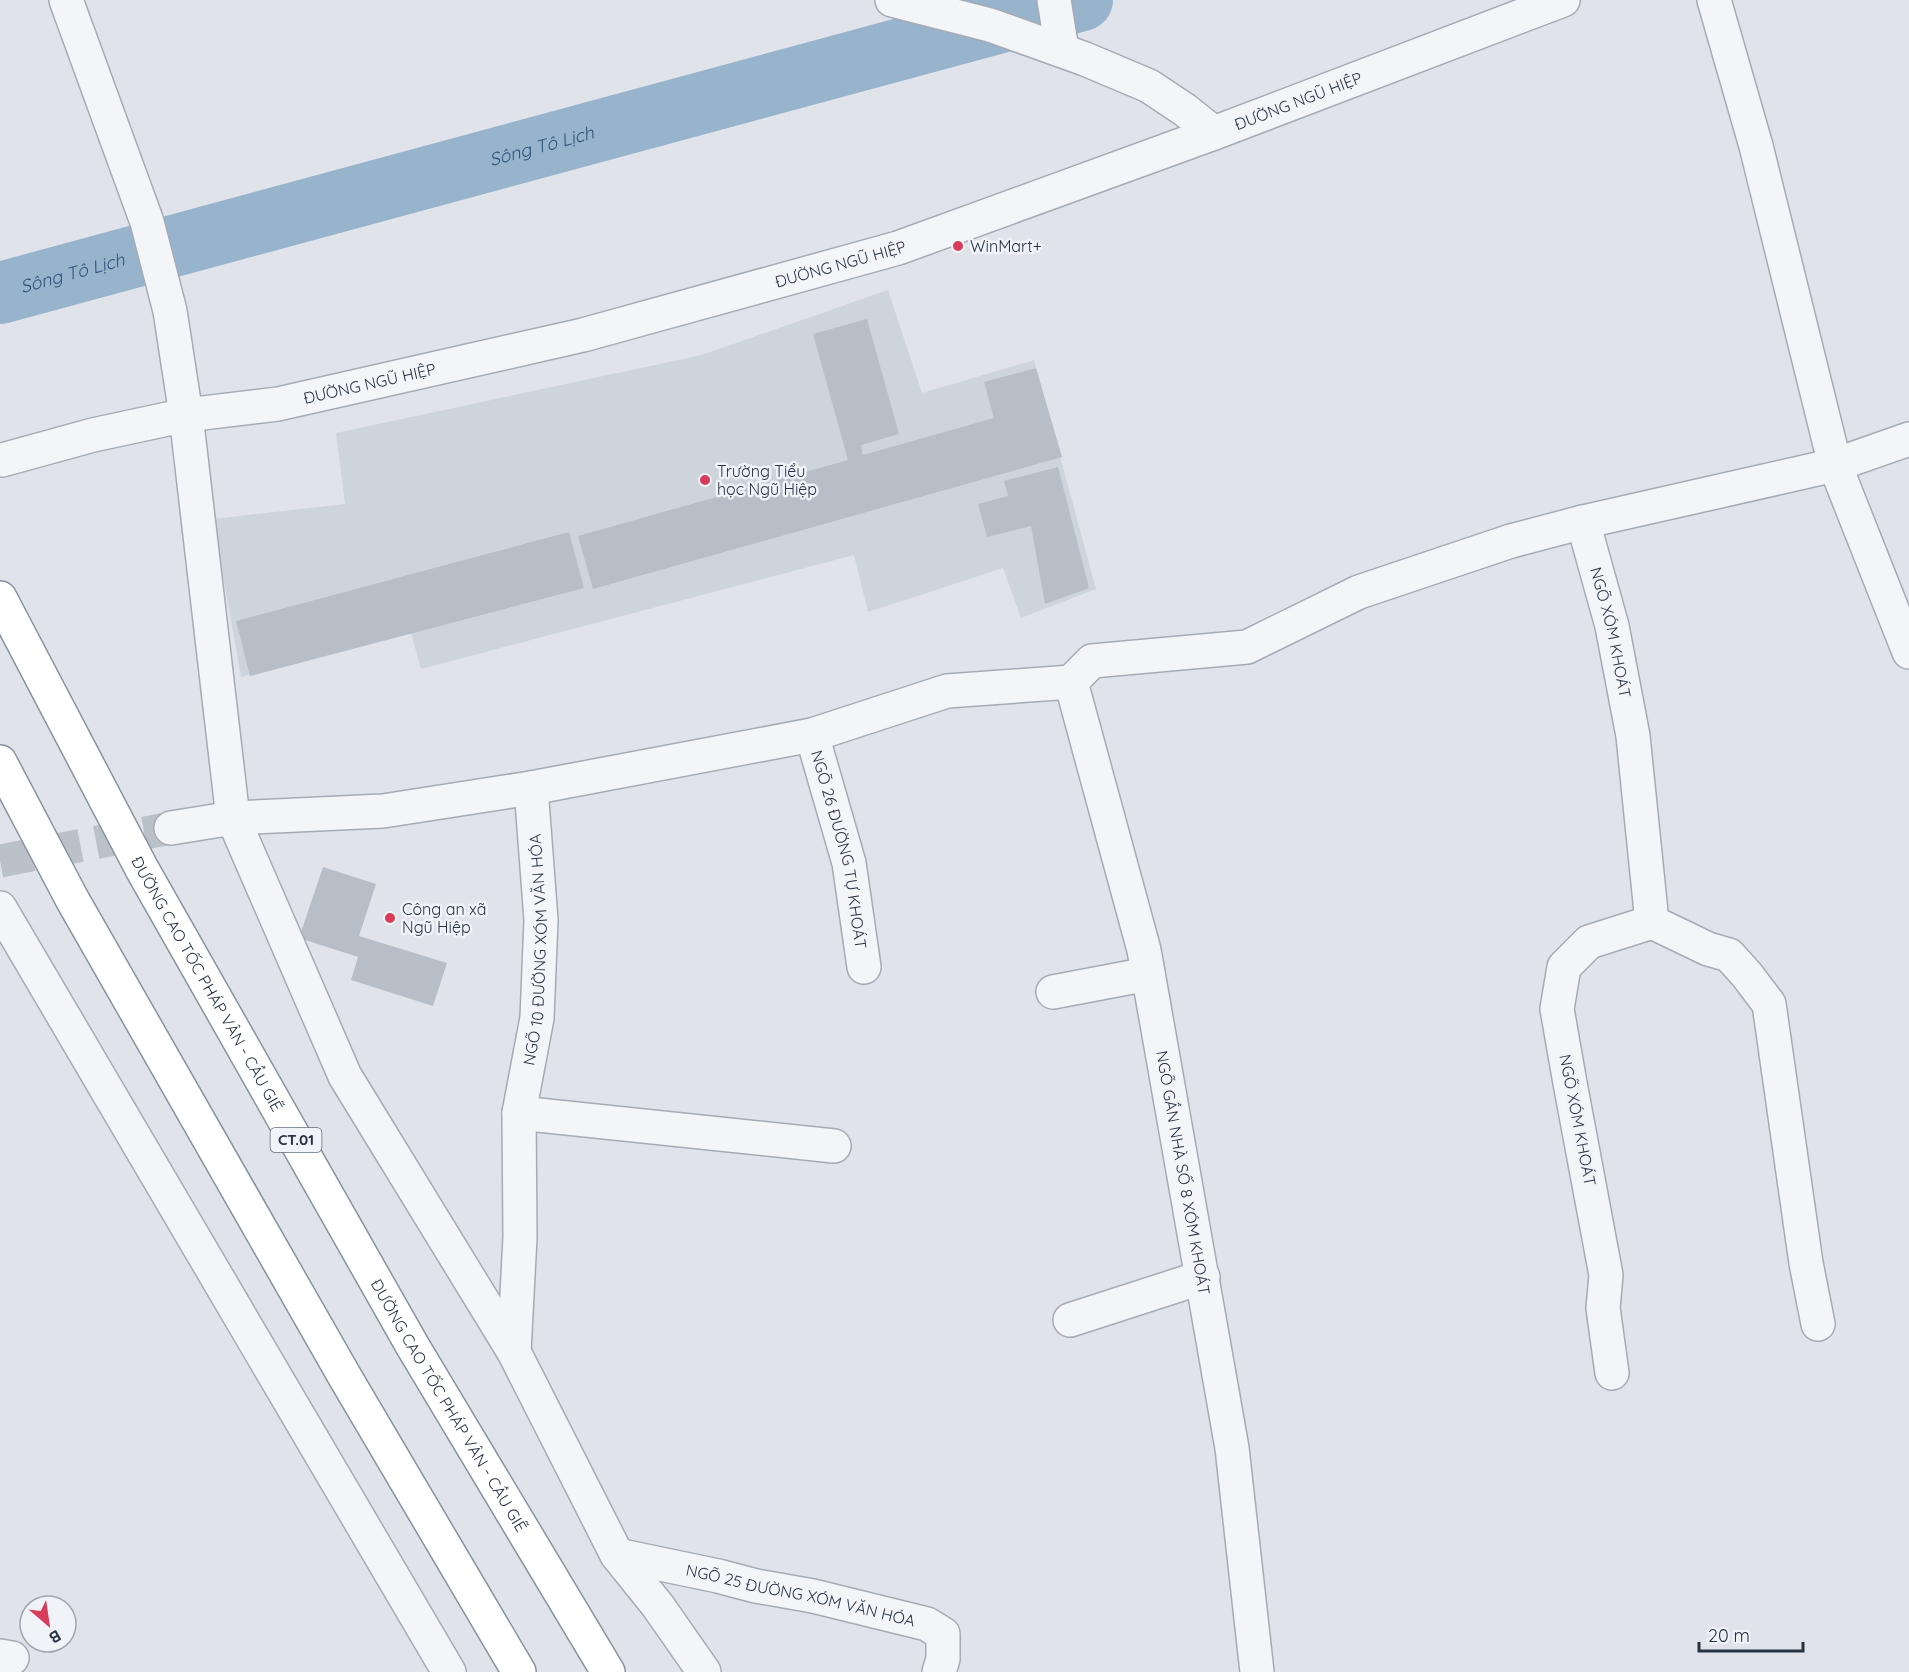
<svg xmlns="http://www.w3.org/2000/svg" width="1909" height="1672" viewBox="0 0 1909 1672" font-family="Quicksand,sans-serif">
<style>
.built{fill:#ced4dc}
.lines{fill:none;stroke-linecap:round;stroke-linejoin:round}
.river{stroke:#98b4cd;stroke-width:62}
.building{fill:#b7bec8}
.minor-tunnel{stroke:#bbc1c9;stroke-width:33;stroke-dasharray:33 16;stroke-linecap:butt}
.minor-casing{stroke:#a5abb5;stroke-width:36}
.highway-casing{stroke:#8692a2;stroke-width:36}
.minor{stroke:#f3f5f8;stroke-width:33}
.highway{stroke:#fff;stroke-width:33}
.poi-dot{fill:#d83c5a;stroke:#f0f3f7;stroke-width:2}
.labels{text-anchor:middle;stroke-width:5;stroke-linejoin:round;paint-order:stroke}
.shield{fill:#f0f3f7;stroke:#636d79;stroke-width:1.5}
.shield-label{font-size:15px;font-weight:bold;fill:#273343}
.street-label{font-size:16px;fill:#273343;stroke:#f0f3f7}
.poi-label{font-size:16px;fill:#273343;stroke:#f0f3f7;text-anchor:start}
.water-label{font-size:18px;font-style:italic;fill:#2e537a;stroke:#f0f3f7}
</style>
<rect width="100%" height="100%" fill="#e0e4ea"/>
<path class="built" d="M 888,290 L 922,393 L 1034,360 L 1096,589 L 1021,618 L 1003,568 L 868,612 L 854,555 L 421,669 L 411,633 L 241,677 L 213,519 L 345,504 L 336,433 L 702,355 Z"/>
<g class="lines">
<path class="river" id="s1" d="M 0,293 L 1082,0"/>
</g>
<path class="building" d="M 867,319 L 899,434 L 861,445 L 863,455 L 994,418 L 984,382 L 1036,368 L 1062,457 L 593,589 L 578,536 L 848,460 L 813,334 Z
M 1058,467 L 1089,588 L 1045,604 L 1031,526 L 987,537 L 978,504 L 1008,496 L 1004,481 Z
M 569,532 L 584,588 L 250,676 L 236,621 Z
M 323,867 L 376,884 L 359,936 L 447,963 L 433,1006 L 351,980 L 358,957 L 299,938 Z"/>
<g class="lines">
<path class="minor-tunnel" d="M 0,861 L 171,828"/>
<defs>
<g id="minor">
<path d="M 66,0 L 147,222 L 170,311 L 186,415 L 233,818 L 345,1076 L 514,1352 L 617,1555 L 658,1606 L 704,1672"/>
<path d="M 892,0 L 990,25 L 1085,59 L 1149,86 L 1185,110 L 1214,133"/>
<path d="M 1054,0 L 1062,50"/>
<path d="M 1714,0 L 1756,146 L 1835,465 L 1909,652"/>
<path id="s2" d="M 2,460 L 93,435 L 186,415 L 278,404 L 583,335 L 898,248 L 1214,133 L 1563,0"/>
<path id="s3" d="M 1583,522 L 1612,626 L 1633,736 L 1652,922 L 1708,949 L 1729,955 L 1747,975 L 1769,1004 L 1806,1263 L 1818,1324"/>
<path id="s4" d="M 1071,682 L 1144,950 L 1232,1448 L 1257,1672"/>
<path id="s5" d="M 812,735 L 849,863 L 864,967"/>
<path d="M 171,828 L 233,818 L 383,811 L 531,788 L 812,735 L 947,691 L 1071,682 L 1092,661 L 1247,647 L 1359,592 L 1511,541 L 1583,522 L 1835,465 L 1909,439"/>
<path d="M 0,908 L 449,1672"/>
<path d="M 1053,992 L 1148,974"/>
<path d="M 519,1113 L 834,1146"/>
<path d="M 1070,1320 L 1203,1277"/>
<path id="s6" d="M 514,1352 L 520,1237 L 519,1113 L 537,1018 L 541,920 L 531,788"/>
<path d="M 1612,1373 L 1603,1308 L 1606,1275 L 1570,1083 L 1557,1009 L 1564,967 L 1589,942 L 1652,922"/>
<path id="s7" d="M 617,1555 L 718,1576 L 756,1586 L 813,1596 L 927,1624 L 943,1634 L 943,1659 L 939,1672"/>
<path d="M 0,1656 L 12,1658"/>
</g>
<g id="highway">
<path id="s8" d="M 0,598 L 142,869 L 412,1345 L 608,1672"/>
<path d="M 0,762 L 72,899 L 345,1377 L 519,1672"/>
</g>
</defs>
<use href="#minor" class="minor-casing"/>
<use href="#highway" class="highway-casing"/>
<use href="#minor" class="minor"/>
<use href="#highway" class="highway"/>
</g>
<g class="poi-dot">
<circle cx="958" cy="246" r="6"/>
<circle cx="705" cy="480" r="6"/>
<circle cx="390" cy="918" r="6"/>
</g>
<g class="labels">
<rect class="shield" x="270.5" y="1128" width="51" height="24" rx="4.5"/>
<g class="shield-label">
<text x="296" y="1145">CT.01</text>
</g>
<g class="street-label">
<text dy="6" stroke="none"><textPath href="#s2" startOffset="1348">ĐƯỜNG NGŨ HIỆP</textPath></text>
<text dy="6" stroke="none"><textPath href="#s2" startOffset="862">ĐƯỜNG NGŨ HIỆP</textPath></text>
<text dy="6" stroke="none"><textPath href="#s2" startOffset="376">ĐƯỜNG NGŨ HIỆP</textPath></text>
<text dy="6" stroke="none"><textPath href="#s3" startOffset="114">NGÕ XÓM KHOÁT</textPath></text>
<text dy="6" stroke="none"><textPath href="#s5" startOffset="118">NGÕ 26 ĐƯỜNG TỰ KHOÁT</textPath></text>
<text dy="6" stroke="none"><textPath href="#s6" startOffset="404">NGÕ 10 ĐƯỜNG XÓM VĂN HÓA</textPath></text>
<text dy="6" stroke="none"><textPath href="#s8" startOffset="438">ĐƯỜNG CAO TỐC PHÁP VÂN - CẦU GIẼ</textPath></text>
<text transform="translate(1578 1120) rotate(79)" y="6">NGÕ XÓM KHOÁT</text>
<text dy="6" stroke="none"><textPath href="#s4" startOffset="504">NGÕ GẦN NHÀ SỐ 8 XÓM KHOÁT</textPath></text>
<text dy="6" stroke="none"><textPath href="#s8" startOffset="924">ĐƯỜNG CAO TỐC PHÁP VÂN - CẦU GIẼ</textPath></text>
<text dy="6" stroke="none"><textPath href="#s7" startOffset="188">NGÕ 25 ĐƯỜNG XÓM VĂN HÓA</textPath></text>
</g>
<g class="poi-label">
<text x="970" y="252">WinMart+</text>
<text x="717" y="477">Trường Tiểu<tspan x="717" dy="18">học Ngũ Hiệp</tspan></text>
<text x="402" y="915">Công an xã<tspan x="402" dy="18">Ngũ Hiệp</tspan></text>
</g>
<g class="water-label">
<text dy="6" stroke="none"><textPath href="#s1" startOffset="561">Sông Tô Lịch</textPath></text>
<text dy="6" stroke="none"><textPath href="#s1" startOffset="75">Sông Tô Lịch</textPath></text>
</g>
</g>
<g transform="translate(48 1624) rotate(151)"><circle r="28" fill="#f0f3f7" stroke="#a0a6af" stroke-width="1.5"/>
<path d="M0-4.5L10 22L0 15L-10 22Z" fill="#d83c5a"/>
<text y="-9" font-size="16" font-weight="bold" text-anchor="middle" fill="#273343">B</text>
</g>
<path d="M1699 1642v9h104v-9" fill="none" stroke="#273343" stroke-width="3"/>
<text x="1708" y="1642" font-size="18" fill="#273343" stroke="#f0f3f7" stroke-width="4.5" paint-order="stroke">20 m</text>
</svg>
